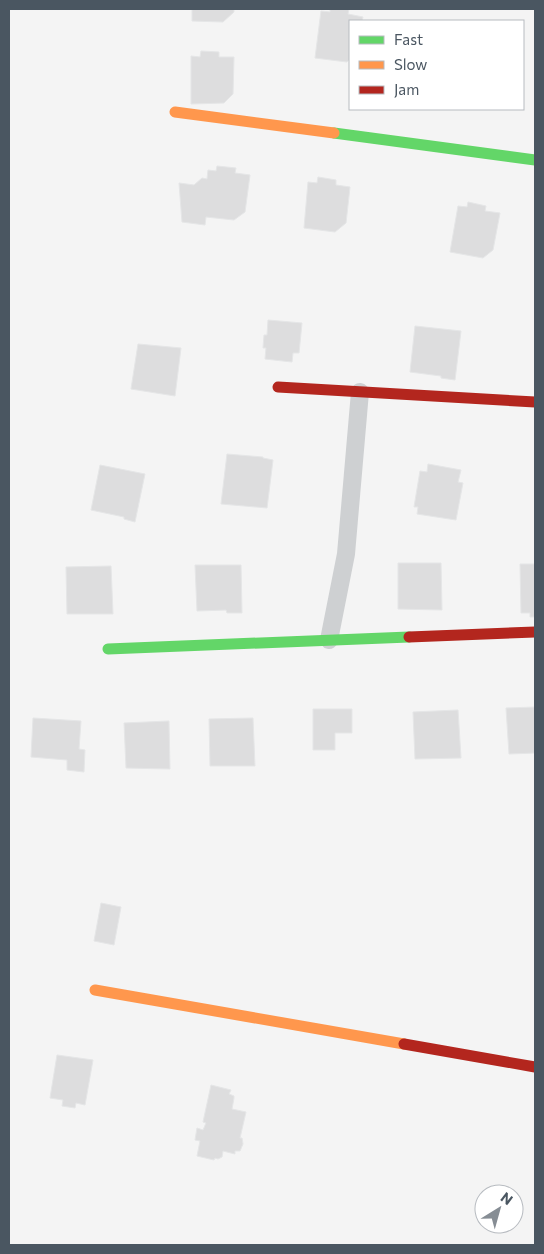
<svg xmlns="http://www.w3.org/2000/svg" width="544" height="1254" viewBox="0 0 544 1254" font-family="Commissioner,sans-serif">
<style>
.building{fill:#ddddde;stroke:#e5e6e7}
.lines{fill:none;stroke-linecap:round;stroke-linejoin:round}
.street{stroke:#ced0d2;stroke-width:18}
.fast{stroke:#63d668;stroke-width:11}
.slow{stroke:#ff974d;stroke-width:11}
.jam{stroke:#b3261e;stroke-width:11}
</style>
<rect width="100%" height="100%" fill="#f4f4f4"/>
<path class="building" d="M 192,9 L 234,9 L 234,12 L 223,22 L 192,21 Z
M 330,9 L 349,9 L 348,14 L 363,17 L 362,21 L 350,21 L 350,59 L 347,62 L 315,58 L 321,11 L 330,12 Z
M 201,51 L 219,52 L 219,57 L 234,57 L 233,94 L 224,103 L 191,104 L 191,56 L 200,57 Z
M 217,166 L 236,168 L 235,173 L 250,175 L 245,212 L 234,220 L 206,217 L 205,225 L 182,222 L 179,183 L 194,185 L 202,178 L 207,179 L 208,170 L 216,171 Z
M 318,177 L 336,180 L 336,185 L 350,187 L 346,223 L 335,232 L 304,228 L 308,182 L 317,183 Z
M 468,202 L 486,206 L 485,211 L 500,213 L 493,250 L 483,258 L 450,252 L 458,206 L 467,207 Z
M 268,320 L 302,323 L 299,353 L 293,353 L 292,362 L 265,359 L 266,348 L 263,348 L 264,335 L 267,335 Z
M 415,326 L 461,331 L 455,380 L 441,378 L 441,376 L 410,372 Z
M 138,344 L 181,348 L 175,396 L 131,389 Z
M 227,454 L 263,457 L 263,458 L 273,460 L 267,508 L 221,504 Z
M 428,464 L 461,470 L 458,482 L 463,483 L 456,520 L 417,514 L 418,507 L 414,507 L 420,471 L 427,472 Z
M 100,465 L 145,474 L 135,522 L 124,519 L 124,517 L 91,510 Z
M 398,563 L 441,563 L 442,610 L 398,609 Z
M 520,564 L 535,564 L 535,617 L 530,617 L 530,613 L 521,613 Z
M 195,565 L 241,565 L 242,613 L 227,613 L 226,610 L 197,611 Z
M 111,566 L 113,614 L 67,614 L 66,567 Z
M 535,707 L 535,753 L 509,754 L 506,708 Z
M 313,709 L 352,709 L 352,733 L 335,733 L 335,750 L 313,750 Z
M 458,710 L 461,758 L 415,759 L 413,712 Z
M 33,718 L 81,721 L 79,749 L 85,750 L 84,772 L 67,770 L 67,760 L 31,757 Z
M 253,718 L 255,766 L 210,766 L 209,719 Z
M 169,721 L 170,769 L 126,768 L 124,723 Z
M 101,903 L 121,907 L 114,945 L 94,941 Z
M 57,1055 L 93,1060 L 85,1105 L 76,1103 L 75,1108 L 62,1106 L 63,1100 L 50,1098 Z
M 211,1085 L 231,1090 L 229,1094 L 234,1096 L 234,1098 L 232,1109 L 246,1112 L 240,1138 L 242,1138 L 243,1144 L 240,1151 L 235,1151 L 235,1154 L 223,1151 L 222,1157 L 218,1159 L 215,1158 L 214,1160 L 197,1156 L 200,1141 L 195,1140 L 197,1128 L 203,1130 L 206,1123 L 203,1122 Z"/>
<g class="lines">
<path class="street" d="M 329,640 L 346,554 L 360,392"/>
<path class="fast" d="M 334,133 L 535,160
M 108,649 L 409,637"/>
<path class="slow" d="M 175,112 L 334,133
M 95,990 L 404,1044"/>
<path class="jam" d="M 278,387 L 535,402
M 409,637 L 535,632
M 404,1044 L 535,1067"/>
</g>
<rect width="544" height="1254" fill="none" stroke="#4a5661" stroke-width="20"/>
<rect x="349" y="20" width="175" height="90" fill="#ffffff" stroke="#b7bbc0"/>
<rect x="359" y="36" width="25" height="8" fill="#63d668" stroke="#b7bbc0"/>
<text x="394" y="45" font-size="15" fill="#4a5661">Fast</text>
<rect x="359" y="61" width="25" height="8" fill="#ff974d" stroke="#b7bbc0"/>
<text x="394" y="70" font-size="15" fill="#4a5661">Slow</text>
<rect x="359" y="86" width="25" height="8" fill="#b3261e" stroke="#b7bbc0"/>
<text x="394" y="95" font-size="15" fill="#4a5661">Jam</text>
<g transform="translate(499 1209) rotate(37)"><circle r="24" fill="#ffffff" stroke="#b7bbc0"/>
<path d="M0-4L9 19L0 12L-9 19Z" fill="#868d94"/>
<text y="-8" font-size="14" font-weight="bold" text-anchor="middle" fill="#4a5661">N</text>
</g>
</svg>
